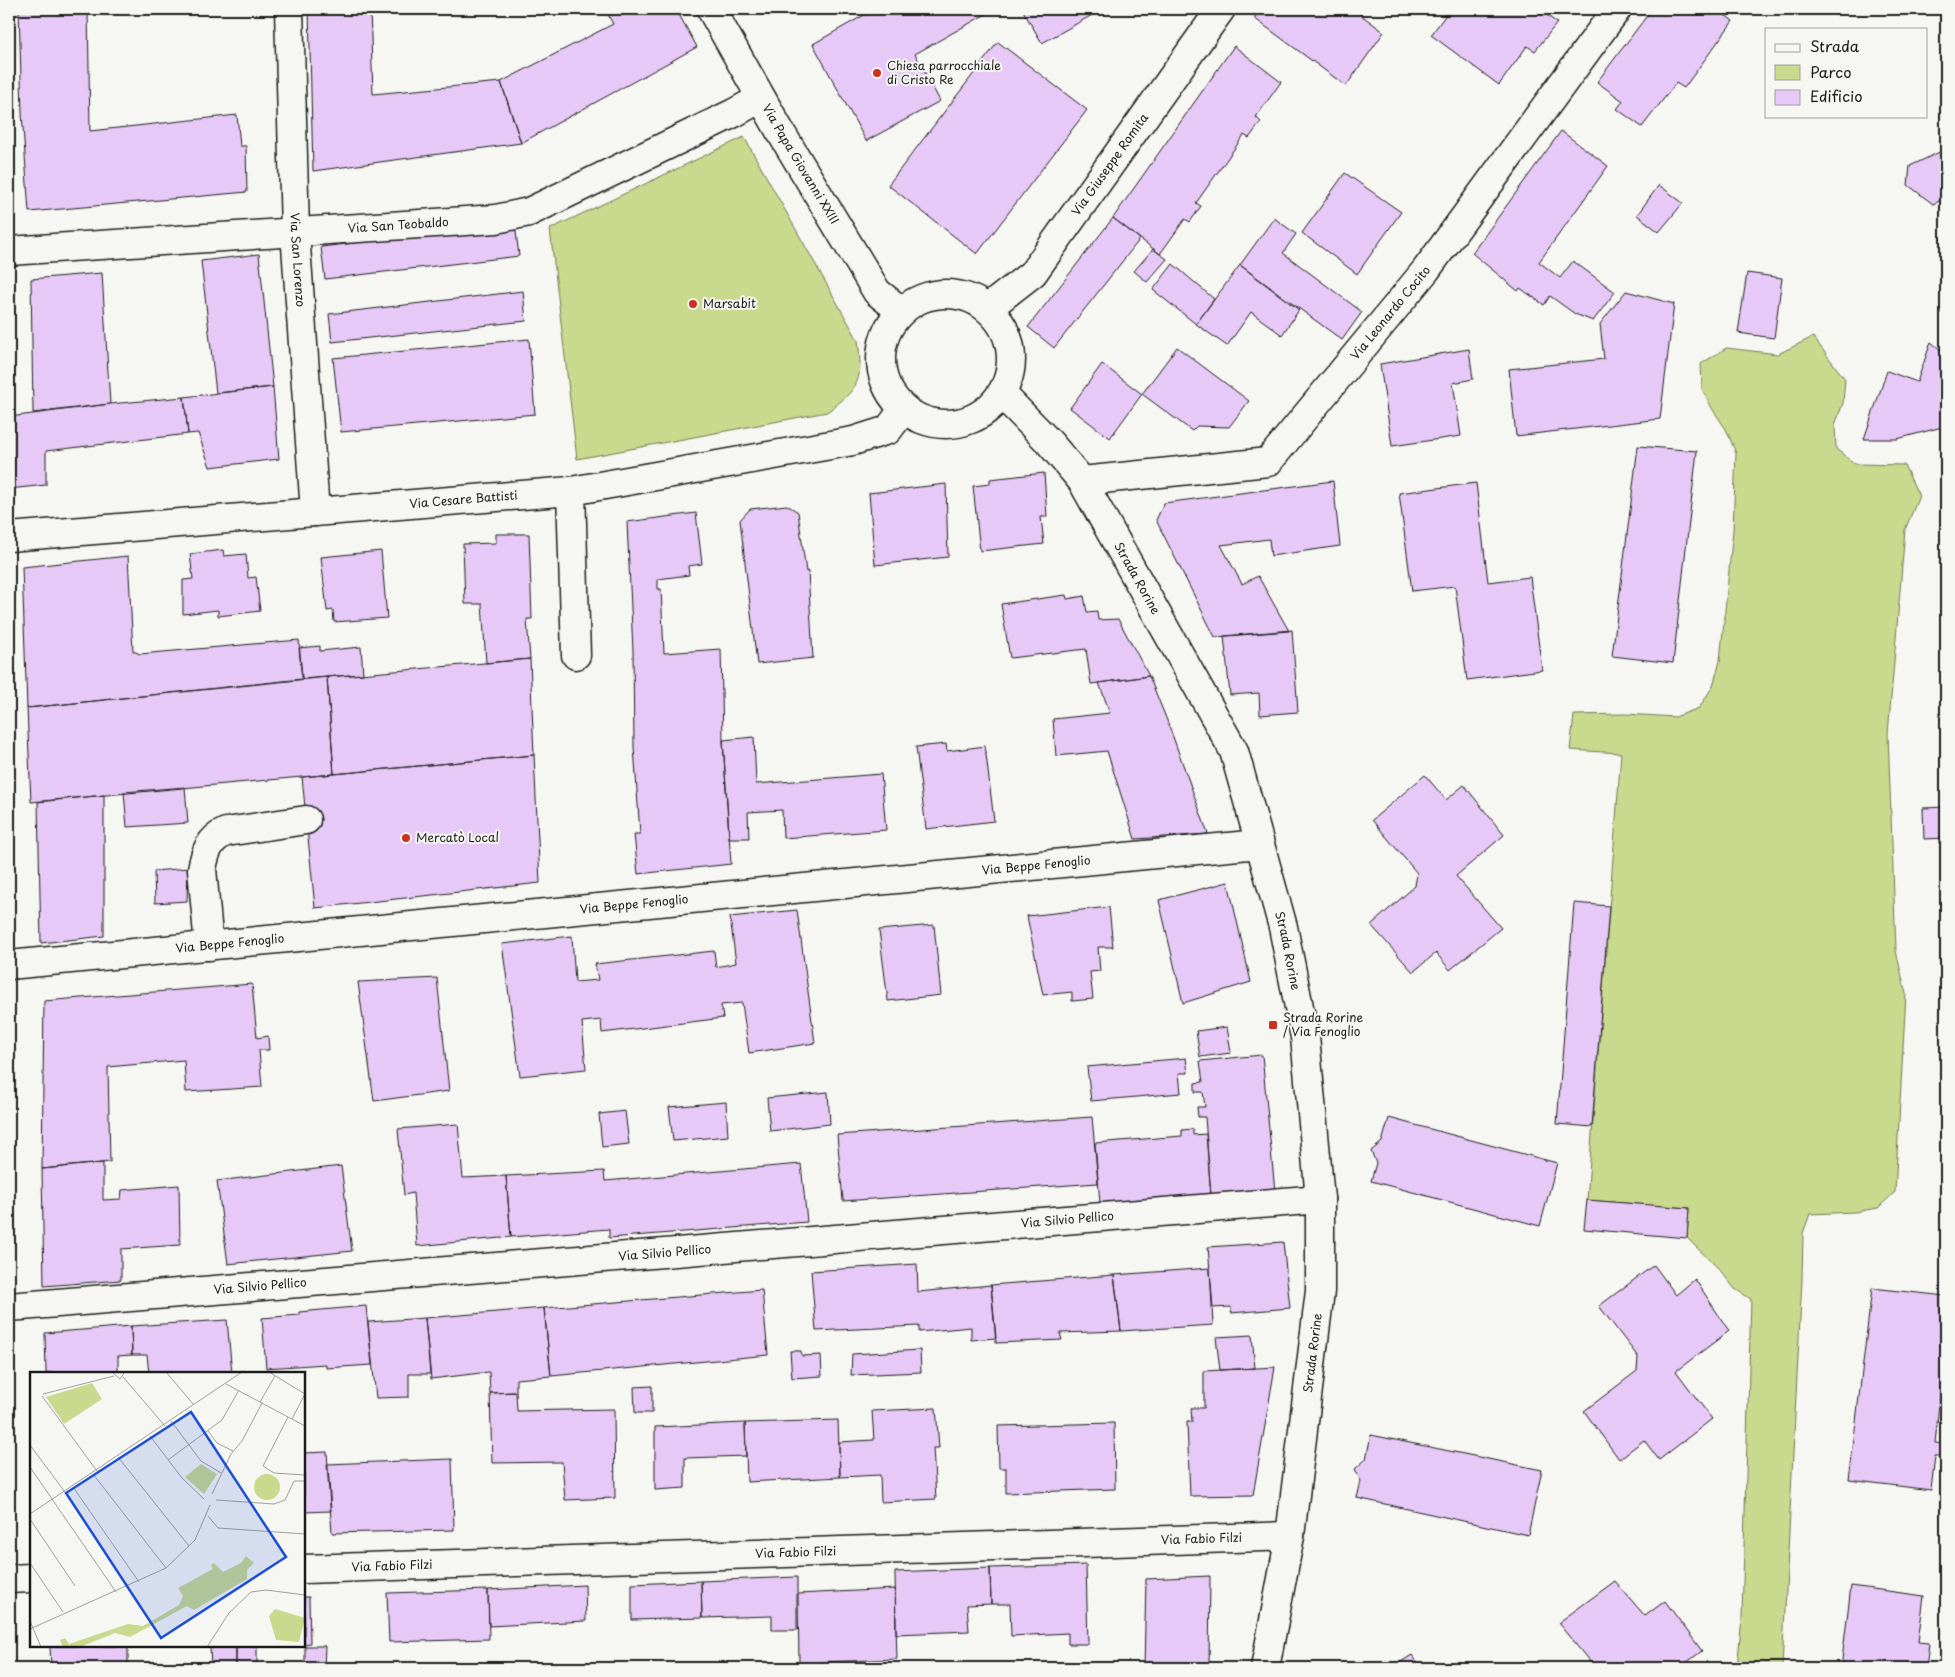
<svg xmlns="http://www.w3.org/2000/svg" width="1955" height="1677" viewBox="0 0 1955 1677" font-family="'Playpen Sans',sans-serif">
<style>
.green{fill:#c9d98d;stroke:#727a54}
.building{fill:#e7c9f7;stroke:#1c1c1c}
.lines{fill:none;stroke-linecap:round;stroke-linejoin:round}
.minor-casing{stroke:#1c1c1c;stroke-width:31}
.minor{stroke:#f6f6f2;stroke-width:28}
.poi-dot{fill:#c8321e;stroke:#f6f6f2;stroke-width:2}
.labels{text-anchor:middle;stroke-width:4;stroke-linejoin:round;paint-order:stroke}
.poi-label{font-size:12px;fill:#1c1c1c;stroke:#f6f6f2;text-anchor:start}
.street-label{font-size:12px;fill:#1c1c1c;stroke:#f6f6f2}
.inset-road{fill:none;stroke:#9f9f9c;stroke-width:1}
.view{fill:#1d4ed8;fill-opacity:0.15;stroke:#1d4ed8;stroke-width:2.5}
.inset-edge{fill:none;stroke:#1c1c1c;stroke-width:2.5}
</style>
<rect width="100%" height="100%" fill="#f6f6f2"/>
<filter id="ink" filterUnits="userSpaceOnUse"><feTurbulence type="fractalNoise" baseFrequency=".02" numOctaves="2"/><feDisplacementMap in="SourceGraphic" scale="10" xChannelSelector="R" yChannelSelector="G"/><feConvolveMatrix kernelMatrix="1 2 1 2 8 2 1 2 1" color-interpolation-filters="sRGB"/></filter>
<g filter="url(#ink)">
<path class="green" d="M 744,137 L 858,340 C 863,380 860,388 827,412 L 577,459 L 550,229 Z
M 1813,337 L 1845,379 L 1843,403 L 1835,425 L 1836,449 L 1855,464 L 1904,465 L 1919,496 L 1905,530 L 1888,734 L 1896,951 L 1906,994 L 1895,1192 L 1878,1208 L 1855,1212 L 1810,1214 L 1803,1233 L 1802,1279 L 1782,1668 L 1737,1668 L 1742,1618 L 1751,1299 L 1735,1289 L 1719,1269 L 1687,1238 L 1689,1208 L 1587,1200 L 1621,753 L 1570,750 L 1574,715 L 1625,714 L 1675,717 L 1699,708 L 1713,686 L 1720,661 L 1733,530 L 1736,453 L 1726,429 L 1713,410 L 1702,389 L 1701,364 L 1726,348 L 1778,354 Z"/>
<path class="building" d="M 19,9 L 88,9 L 90,131 L 237,115 L 240,146 L 246,146 L 247,192 L 29,212 L 22,113 Z
M 309,9 L 370,9 L 373,94 L 501,82 L 521,143 L 313,171 Z
M 605,9 L 676,9 L 697,47 L 521,143 L 501,82 L 613,24 Z
M 875,9 L 995,9 L 915,54 L 940,101 L 866,141 L 813,44 Z
M 1022,9 L 1103,9 L 1042,43 Z
M 1261,9 L 1353,9 L 1384,32 L 1346,86 L 1254,18 Z
M 1450,9 L 1548,9 L 1544,13 L 1557,23 L 1535,51 L 1527,46 L 1499,85 L 1431,35 Z
M 1652,9 L 1730,9 L 1725,15 L 1733,21 L 1684,88 L 1676,83 L 1642,127 L 1617,109 L 1623,101 L 1597,82 Z
M 998,42 L 1087,110 L 977,254 L 888,185 Z
M 1234,46 L 1281,82 L 1256,117 L 1261,122 L 1249,138 L 1244,135 L 1196,203 L 1201,206 L 1190,222 L 1185,219 L 1160,254 L 1113,218 Z
M 1561,131 L 1608,166 L 1539,262 L 1560,278 L 1573,261 L 1615,292 L 1593,321 L 1575,314 L 1550,296 L 1544,305 L 1520,288 L 1518,291 L 1472,253 Z
M 1946,149 L 1946,198 L 1933,204 L 1908,185 L 1910,166 Z
M 1345,173 L 1401,212 L 1357,274 L 1302,233 Z
M 1659,185 L 1683,203 L 1659,232 L 1637,215 Z
M 1113,218 L 1140,239 L 1054,348 L 1028,327 Z
M 1274,218 L 1296,234 L 1283,253 L 1362,312 L 1342,340 L 1240,265 Z
M 515,224 L 519,256 L 325,279 L 321,247 Z
M 1153,249 L 1167,259 L 1147,282 L 1134,271 Z
M 259,254 L 273,387 L 216,393 L 201,261 Z
M 1173,264 L 1214,299 L 1196,324 L 1153,290 Z
M 1240,265 L 1299,310 L 1282,335 L 1251,312 L 1227,346 L 1196,324 Z
M 102,273 L 110,404 L 33,413 L 31,279 Z
M 1747,273 L 1782,278 L 1774,338 L 1738,333 Z
M 523,291 L 526,321 L 332,342 L 329,314 Z
M 1626,291 L 1674,304 L 1660,419 L 1516,436 L 1509,369 L 1604,359 L 1600,324 Z
M 529,339 L 535,414 L 341,432 L 333,358 Z
M 1931,342 L 1946,354 L 1946,426 L 1897,439 L 1864,439 L 1887,371 L 1917,382 Z
M 1177,347 L 1249,401 L 1229,427 L 1197,426 L 1192,431 L 1142,394 Z
M 1469,349 L 1473,379 L 1453,383 L 1461,436 L 1392,446 L 1380,364 Z
M 1102,364 L 1142,394 L 1110,438 L 1070,408 Z
M 273,387 L 279,459 L 210,467 L 198,433 L 188,434 L 184,397 Z
M 184,397 L 188,434 L 46,451 L 46,485 L 9,489 L 9,417 L 110,404 Z
M 1638,446 L 1697,451 L 1673,663 L 1612,656 Z
M 1044,473 L 1047,517 L 1041,517 L 1044,544 L 980,551 L 973,486 L 990,484 L 990,479 Z
M 1333,481 L 1340,546 L 1271,556 L 1269,539 L 1221,545 L 1242,584 L 1258,576 L 1289,631 L 1215,637 L 1156,520 L 1164,503 Z
M 1476,483 L 1488,582 L 1530,577 L 1542,670 L 1467,680 L 1455,586 L 1412,591 L 1399,493 Z
M 946,484 L 948,557 L 875,565 L 869,493 Z
M 787,505 L 798,512 L 806,572 L 808,571 L 813,658 L 757,664 L 740,520 L 750,509 Z
M 696,513 L 702,564 L 688,566 L 689,575 L 658,579 L 658,589 L 661,589 L 664,653 L 721,649 L 723,740 L 731,864 L 638,874 L 634,834 L 640,834 L 634,747 L 633,651 L 627,522 Z
M 496,534 L 529,534 L 532,619 L 527,619 L 530,659 L 486,663 L 482,604 L 465,604 L 463,544 L 496,543 Z
M 223,550 L 224,556 L 246,554 L 248,578 L 256,577 L 260,611 L 218,616 L 218,610 L 183,614 L 183,580 L 193,579 L 190,554 Z
M 381,551 L 387,618 L 334,622 L 333,610 L 327,611 L 321,557 Z
M 128,556 L 133,651 L 140,654 L 299,640 L 302,679 L 27,708 L 22,567 Z
M 1066,595 L 1067,599 L 1084,596 L 1087,612 L 1097,611 L 1098,620 L 1118,619 L 1149,676 L 1091,684 L 1086,649 L 1010,658 L 1001,604 Z
M 1292,630 L 1298,712 L 1260,715 L 1259,693 L 1230,695 L 1224,636 Z
M 320,646 L 320,651 L 361,647 L 363,674 L 302,679 L 299,648 Z
M 530,659 L 534,755 L 334,774 L 327,677 Z
M 1149,676 L 1168,723 L 1208,834 L 1135,839 L 1107,751 L 1056,756 L 1053,719 L 1110,713 L 1099,683 Z
M 327,677 L 334,774 L 31,802 L 27,708 Z
M 754,737 L 756,784 L 881,774 L 886,830 L 783,838 L 782,810 L 748,812 L 749,838 L 729,838 L 723,740 Z
M 946,744 L 947,751 L 985,746 L 994,821 L 926,829 L 916,747 Z
M 534,755 L 540,883 L 315,908 L 302,777 Z
M 1425,775 L 1446,800 L 1464,785 L 1504,835 L 1456,876 L 1501,928 L 1450,970 L 1436,953 L 1413,972 L 1371,925 L 1415,886 L 1417,873 L 1372,820 Z
M 185,787 L 188,823 L 127,827 L 124,792 Z
M 104,795 L 104,936 L 41,943 L 38,802 Z
M 1946,807 L 1946,838 L 1924,839 L 1923,808 Z
M 188,868 L 187,901 L 155,903 L 154,871 Z
M 1228,882 L 1251,982 L 1183,1003 L 1159,900 Z
M 1574,903 L 1609,906 L 1592,1127 L 1557,1124 Z
M 1109,907 L 1113,947 L 1098,947 L 1100,971 L 1090,972 L 1093,999 L 1072,1001 L 1072,992 L 1043,995 L 1027,916 Z
M 797,910 L 815,1043 L 749,1053 L 742,1003 L 721,1005 L 723,1018 L 602,1033 L 601,1020 L 582,1022 L 586,1069 L 520,1076 L 502,944 L 572,936 L 575,982 L 598,980 L 595,964 L 714,951 L 716,967 L 736,963 L 730,917 Z
M 934,925 L 941,995 L 888,1001 L 879,930 Z
M 437,978 L 449,1091 L 374,1101 L 358,982 Z
M 252,984 L 257,1038 L 268,1036 L 269,1050 L 259,1050 L 262,1087 L 186,1092 L 184,1060 L 108,1067 L 110,1162 L 42,1169 L 44,1001 Z
M 1227,1027 L 1231,1053 L 1200,1057 L 1196,1031 Z
M 1262,1055 L 1275,1192 L 1211,1196 L 1205,1117 L 1198,1117 L 1197,1107 L 1205,1107 L 1203,1092 L 1195,1092 L 1195,1083 L 1203,1082 L 1200,1061 Z
M 1186,1058 L 1188,1073 L 1179,1073 L 1181,1093 L 1091,1101 L 1087,1067 Z
M 828,1092 L 830,1124 L 770,1131 L 767,1098 Z
M 726,1102 L 728,1136 L 673,1141 L 669,1107 Z
M 625,1111 L 629,1144 L 602,1147 L 599,1114 Z
M 1092,1117 L 1098,1183 L 843,1201 L 837,1135 Z
M 1389,1118 L 1557,1163 L 1540,1226 L 1371,1181 L 1376,1163 L 1371,1151 L 1382,1142 Z
M 458,1124 L 463,1178 L 506,1176 L 511,1237 L 417,1246 L 413,1193 L 404,1195 L 398,1129 Z
M 1193,1129 L 1193,1135 L 1206,1134 L 1211,1196 L 1100,1203 L 1095,1143 L 1182,1136 L 1182,1130 Z
M 103,1163 L 103,1200 L 121,1199 L 122,1190 L 179,1185 L 180,1245 L 121,1249 L 121,1280 L 44,1286 L 42,1169 Z
M 801,1164 L 807,1222 L 609,1238 L 609,1229 L 511,1237 L 506,1176 L 604,1171 L 605,1181 Z
M 341,1166 L 352,1251 L 228,1264 L 217,1181 Z
M 1587,1200 L 1689,1208 L 1687,1238 L 1584,1229 Z
M 1283,1242 L 1290,1308 L 1231,1313 L 1231,1307 L 1213,1308 L 1208,1247 Z
M 917,1264 L 918,1292 L 991,1285 L 996,1338 L 971,1340 L 971,1327 L 919,1332 L 919,1326 L 816,1331 L 811,1271 Z
M 1654,1265 L 1676,1295 L 1695,1279 L 1729,1331 L 1676,1371 L 1712,1419 L 1659,1460 L 1644,1440 L 1619,1459 L 1584,1411 L 1637,1371 L 1638,1357 L 1599,1306 Z
M 1210,1268 L 1213,1325 L 1121,1331 L 1114,1275 Z
M 1114,1275 L 1121,1331 L 1060,1333 L 1062,1340 L 996,1343 L 991,1285 Z
M 1872,1288 L 1946,1296 L 1946,1346 L 1945,1346 L 1935,1443 L 1946,1444 L 1946,1456 L 1935,1456 L 1931,1490 L 1849,1480 Z
M 762,1290 L 768,1355 L 551,1376 L 544,1308 Z
M 366,1306 L 372,1365 L 326,1368 L 326,1364 L 266,1368 L 262,1318 L 299,1315 L 299,1312 Z
M 544,1308 L 551,1376 L 516,1379 L 516,1392 L 490,1393 L 489,1372 L 431,1379 L 425,1318 Z
M 425,1318 L 430,1374 L 409,1374 L 409,1397 L 376,1398 L 368,1322 Z
M 227,1320 L 232,1373 L 149,1373 L 147,1355 L 132,1355 L 131,1326 Z
M 131,1326 L 132,1355 L 118,1356 L 118,1373 L 46,1373 L 45,1333 Z
M 1252,1335 L 1255,1368 L 1220,1370 L 1216,1337 Z
M 920,1350 L 921,1372 L 851,1375 L 852,1354 Z
M 790,1351 L 801,1351 L 802,1356 L 821,1355 L 822,1376 L 792,1378 Z
M 1275,1367 L 1253,1495 L 1190,1496 L 1187,1422 L 1192,1422 L 1191,1408 L 1204,1408 L 1204,1371 Z
M 652,1386 L 652,1413 L 635,1413 L 634,1387 Z
M 516,1392 L 517,1411 L 614,1409 L 615,1498 L 565,1500 L 562,1462 L 492,1463 L 490,1393 Z
M 936,1408 L 939,1448 L 933,1448 L 936,1499 L 881,1502 L 880,1475 L 840,1477 L 839,1442 L 874,1440 L 872,1411 Z
M 838,1420 L 840,1477 L 747,1482 L 745,1423 Z
M 745,1423 L 746,1456 L 685,1458 L 685,1488 L 655,1490 L 655,1427 Z
M 1114,1423 L 1115,1489 L 1006,1493 L 1006,1468 L 999,1468 L 998,1426 Z
M 1371,1435 L 1542,1470 L 1528,1535 L 1357,1498 L 1361,1481 L 1355,1469 L 1366,1459 Z
M 327,1452 L 331,1511 L 304,1512 L 304,1453 Z
M 452,1459 L 454,1530 L 332,1533 L 327,1464 Z
M 1086,1565 L 1088,1644 L 1068,1644 L 1068,1633 L 1011,1636 L 1010,1604 L 991,1604 L 990,1568 Z
M 990,1568 L 991,1604 L 967,1605 L 969,1631 L 896,1634 L 895,1572 Z
M 1210,1576 L 1209,1668 L 1144,1668 L 1146,1579 Z
M 797,1577 L 797,1630 L 772,1630 L 772,1616 L 702,1618 L 701,1581 Z
M 701,1581 L 702,1618 L 632,1620 L 632,1584 Z
M 1615,1581 L 1645,1616 L 1665,1601 L 1702,1651 L 1679,1668 L 1595,1668 L 1558,1623 Z
M 585,1585 L 586,1621 L 489,1626 L 488,1590 Z
M 1851,1586 L 1924,1596 L 1918,1642 L 1929,1643 L 1926,1668 L 1841,1668 Z
M 895,1589 L 897,1659 L 799,1663 L 798,1594 Z
M 488,1590 L 489,1639 L 389,1642 L 387,1593 Z
M 304,1597 L 309,1597 L 310,1643 L 304,1644 Z
M 50,1646 L 128,1646 L 128,1668 L 51,1668 Z
M 210,1646 L 236,1646 L 236,1668 L 211,1668 Z
M 236,1646 L 257,1646 L 257,1668 L 236,1668 Z
M 305,1646 L 325,1646 L 324,1668 L 305,1668 Z
M 1412,1655 L 1422,1668 L 1391,1668 Z"/>
<g class="lines">
<defs>
<g id="minor">
<path id="s1" d="M 289,9 L 295,232 L 315,512"/>
<path id="s2" d="M 711,9 L 780,131 L 877,292 L 901,311"/>
<path id="s3" d="M 9,251 L 496,219 L 529,212 L 734,113 L 761,98"/>
<circle cx="946" cy="359" r="65"/>
<path id="s4" d="M 988,308 L 1033,273 L 1221,9"/>
<path id="s5" d="M 1002,394 L 1049,442 L 1082,481 L 1234,751 L 1283,927 L 1305,1037 L 1320,1199 L 1320,1291 L 1290,1536 L 1265,1668"/>
<path id="s6" d="M 1082,481 L 1268,462 L 1426,270 L 1617,9"/>
<path d="M 571,491 L 576,655"/>
<path id="s7" d="M 9,537 L 571,491 L 853,441 L 888,430 L 903,410"/>
<path d="M 209,946 L 202,869 C 205,853 209,839 226,832 L 306,820"/>
<path id="s8" d="M 9,965 L 1259,844"/>
<path id="s9" d="M 9,1307 L 1320,1199"/>
<path id="s10" d="M 304,1569 L 1290,1536"/>
<path d="M 9,1579 L 31,1578"/>
</g>
</defs>
<use href="#minor" class="minor-casing"/>
<use href="#minor" class="minor"/>
</g>
</g>
<g class="poi-dot">
<circle cx="877" cy="73" r="5"/>
<circle cx="693" cy="304" r="5"/>
<circle cx="406" cy="838" r="5"/>
<rect x="1268" y="1020" width="10" height="10" rx="2.5"/>
</g>
<g class="labels">
<g class="poi-label">
<text x="887" y="70">Chiesa parrocchiale<tspan x="887" dy="14">di Cristo Re</tspan></text>
<text x="703" y="308">Marsabit</text>
<text x="416" y="842">Mercatò Local</text>
<text x="1283" y="1022">Strada Rorine<tspan x="1283" dy="14">/ Via Fenoglio</tspan></text>
</g>
<g class="street-label">
<text dy="4" stroke="none"><textPath href="#s2" startOffset="179">Via Papa Giovanni XXIII</textPath></text>
<text dy="4" stroke="none"><textPath href="#s4" startOffset="190">Via Giuseppe Romita</textPath></text>
<text dy="4" stroke="none"><textPath href="#s3" startOffset="390">Via San Teobaldo</textPath></text>
<text dy="4" stroke="none"><textPath href="#s1" startOffset="251">Via San Lorenzo</textPath></text>
<text dy="4" stroke="none"><textPath href="#s6" startOffset="380">Via Leonardo Cocito</textPath></text>
<text dy="4" stroke="none"><textPath href="#s7" startOffset="456">Via Cesare Battisti</textPath></text>
<text dy="4" stroke="none"><textPath href="#s5" startOffset="230">Strada Rorine</textPath></text>
<text dy="4" stroke="none"><textPath href="#s8" startOffset="1032">Via Beppe Fenoglio</textPath></text>
<text dy="4" stroke="none"><textPath href="#s8" startOffset="628">Via Beppe Fenoglio</textPath></text>
<text dy="4" stroke="none"><textPath href="#s8" startOffset="222">Via Beppe Fenoglio</textPath></text>
<text dy="4" stroke="none"><textPath href="#s5" startOffset="635">Strada Rorine</textPath></text>
<text dy="4" stroke="none"><textPath href="#s9" startOffset="1062">Via Silvio Pellico</textPath></text>
<text dy="4" stroke="none"><textPath href="#s9" startOffset="658">Via Silvio Pellico</textPath></text>
<text dy="4" stroke="none"><textPath href="#s9" startOffset="252">Via Silvio Pellico</textPath></text>
<text transform="translate(1313 1353) rotate(-83)" y="4">Strada Rorine</text>
<text dy="4" stroke="none"><textPath href="#s10" startOffset="898">Via Fabio Filzi</textPath></text>
<text dy="4" stroke="none"><textPath href="#s10" startOffset="492">Via Fabio Filzi</textPath></text>
<text dy="4" stroke="none"><textPath href="#s10" startOffset="88">Via Fabio Filzi</textPath></text>
</g>
</g>
<g transform="translate(30 1372)">
<rect width="275" height="275" fill="#f6f6f2"/>
<path d="M 62,11 L 72,27 L 34,52 L 16,25 ZM 171,92 L 187,102 L 174,122 L 155,105 ZM224 115a13 13 0 1 1 26 0a13 13 0 1 1-26 0ZM 216,184 L 224,191 L 217,198 L 217,207 L 164,238 L 157,234 L 100,265 L 85,261 L 50,275 L 33,275 L 30,268 L 35,266 L 39,272 L 98,252 L 113,254 L 149,233 L 153,224 L 148,216 L 183,197 L 181,193 L 184,191 L 193,200 L 211,191 ZM 245,237 L 275,246 L 269,270 L 246,268 L 239,244 Z" fill="#c9d98d"/>
<path class="inset-road" d="M 136,0 L 164,33M 239,0 L 275,22 L 262,47M 83,1 L 90,7 L 95,0M 93,5 L 135,54M 196,12 L 275,54M 13,22 L 84,4M 12,24 L 67,99M 230,30 L 245,4M 258,45 L 233,94 L 244,101 L 275,103M 141,49 L 171,89 L 191,101M 178,59 L 187,71 L 203,79M 120,64 L 152,106 L 174,127M 0,73 L 35,120M 88,85 L 159,174M 138,88 L 192,48 L 209,18M 0,95 L 86,220M 63,102 L 136,196M 43,115 L 109,210M 182,122 L 201,82 L 212,69 L 232,31M 186,128 L 244,132 L 255,128 L 264,109 L 275,109M 0,142 L 212,0M 178,144 L 188,156 L 275,162M 0,147 L 45,214M 0,191 L 33,240M 0,249 L 11,275M 0,257 L 136,196 L 165,168 L 180,133M 177,275 L 199,241 L 221,220 L 236,218 L 275,223"/>
<path class="view" d="M 161,40 L 256,185 L 131,266 L 36,121 Z"/>
<rect width="275" height="275" class="inset-edge"/>
</g>
<rect width="1955" height="1677" fill="none" stroke="#f6f6f2" stroke-width="30"/>
<rect x="15" y="15" width="1925" height="1647" fill="none" stroke="#1c1c1c" stroke-width="2" filter="url(#ink)"/>
<rect x="1765" y="28" width="162" height="90" fill="#f6f6f2" stroke="#9f9f9c"/>
<rect x="1775" y="44" width="25" height="8" fill="#f6f6f2" stroke="#9f9f9c"/>
<text x="1810" y="52" font-size="15" fill="#1c1c1c">Strada</text>
<rect x="1775" y="65" width="25" height="15" fill="#c9d98d" stroke="#9f9f9c"/>
<text x="1810" y="78" font-size="15" fill="#1c1c1c">Parco</text>
<rect x="1775" y="90" width="25" height="15" fill="#e7c9f7" stroke="#9f9f9c"/>
<text x="1810" y="102" font-size="15" fill="#1c1c1c">Edificio</text>
</svg>
